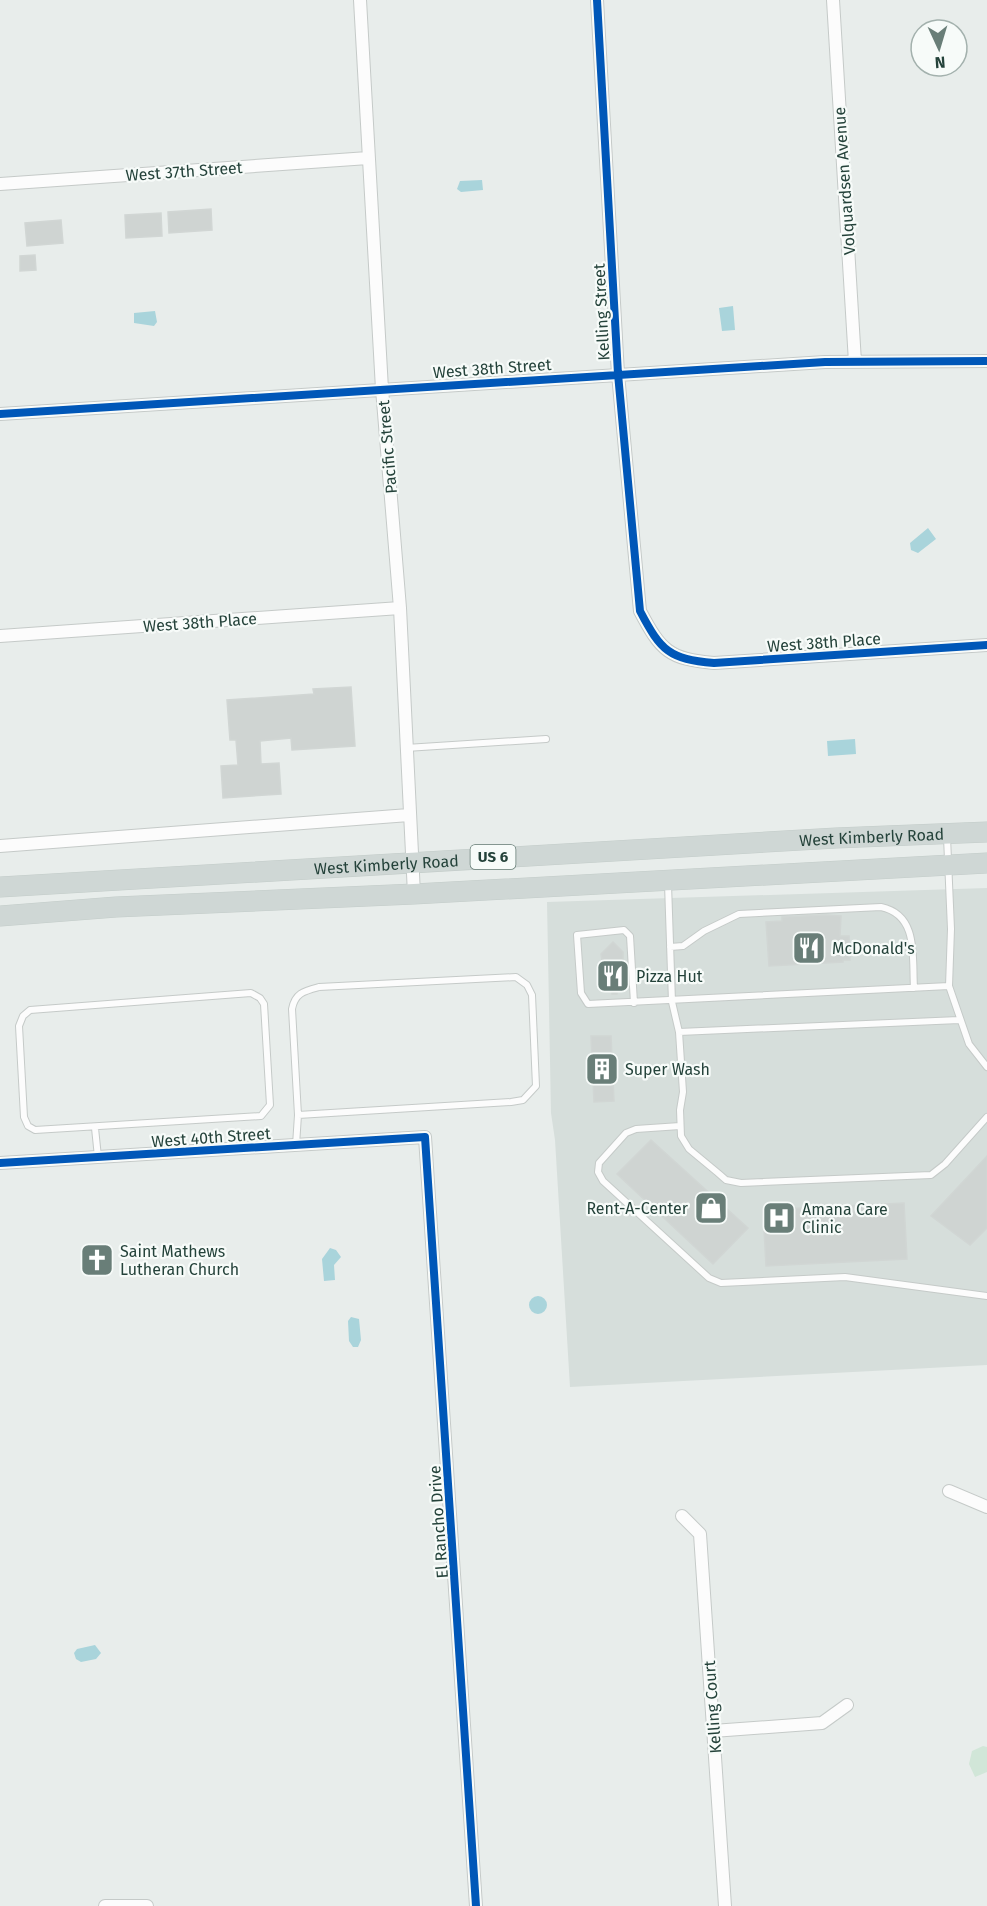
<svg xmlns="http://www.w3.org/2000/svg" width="987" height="1906" viewBox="0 0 987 1906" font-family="'Fira Sans',sans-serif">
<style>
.built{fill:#d6dedb}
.green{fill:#d1e6d8}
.water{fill:#a9d4db}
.building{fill:#cfd4d2;stroke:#d1d6d4;stroke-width:1.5}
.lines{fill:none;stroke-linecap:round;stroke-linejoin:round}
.service-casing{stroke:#c5cac8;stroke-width:8}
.minor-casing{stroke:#c5cac8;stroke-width:14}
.primary-casing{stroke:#c3ccc9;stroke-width:21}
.service{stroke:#fcfcfc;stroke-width:6}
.minor{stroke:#fcfcfc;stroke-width:12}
.primary{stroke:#cfd7d5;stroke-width:20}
.cycleway-casing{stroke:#f7fbf9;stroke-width:11}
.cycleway{stroke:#0057b8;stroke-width:8}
.labels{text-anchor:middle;stroke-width:4.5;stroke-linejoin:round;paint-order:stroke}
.shield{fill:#f7fbf9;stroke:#637a73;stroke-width:1.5}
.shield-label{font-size:15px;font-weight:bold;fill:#24423a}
.street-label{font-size:16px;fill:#24423a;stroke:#f7fbf9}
.poi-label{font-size:16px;fill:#24423a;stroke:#f7fbf9;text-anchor:start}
</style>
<rect width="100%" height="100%" fill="#e8edeb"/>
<path class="built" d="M 987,888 L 987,1365 L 570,1387 L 555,1140 L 551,1113 L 547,902 Z"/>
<path class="green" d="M 983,1746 L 987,1747 L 987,1772 L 975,1777 L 969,1764 L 972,1751 Z"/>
<path class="water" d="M 482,180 L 483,190 L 461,192 L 457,189 L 460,181 Z
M 733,306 L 735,330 L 722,331 L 719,308 Z
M 155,311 L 157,322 L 154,326 L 134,323 L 134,313 Z
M 928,528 L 936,539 L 918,553 L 911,550 L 910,543 Z
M 855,739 L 856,754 L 828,756 L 827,741 Z
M 330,1248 L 336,1250 L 341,1257 L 334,1265 L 335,1280 L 324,1281 L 322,1259 Z
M529 1305a9 9 0 1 1 18 0a9 9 0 1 1-18 0Z
M 351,1317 L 359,1319 L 361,1340 L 358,1347 L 353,1347 L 349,1341 L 348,1321 Z
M 95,1645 L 101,1653 L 96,1659 L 81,1662 L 76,1659 L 74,1653 L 77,1649 Z"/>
<path class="building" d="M 211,209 L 212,230 L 169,233 L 168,212 Z
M 161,213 L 162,236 L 126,238 L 125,215 Z
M 61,220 L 63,243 L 27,246 L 25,223 Z
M 35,255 L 36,270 L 20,271 L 20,256 Z
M 351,687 L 355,746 L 292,750 L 291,738 L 260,741 L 261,764 L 279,763 L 281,794 L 223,798 L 221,766 L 238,765 L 236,740 L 230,740 L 227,700 L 314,694 L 313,689 Z
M 825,915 L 841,916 L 840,936 L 849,936 L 850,960 L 843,960 L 843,962 L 769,966 L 766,922 L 782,921 L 782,917 Z
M 613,942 L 623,952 L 623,960 L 621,960 L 622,987 L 617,988 L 617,994 L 612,994 L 612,988 L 606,988 L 601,954 Z
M 591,1036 L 611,1036 L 614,1101 L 594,1102 Z
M 651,1140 L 748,1228 L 713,1264 L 617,1174 Z
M 987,1156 L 987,1228 L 970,1245 L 931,1216 Z
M 904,1203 L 907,1259 L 766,1266 L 763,1210 Z"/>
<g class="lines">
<defs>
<path id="service" d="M 406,748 L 546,739
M 947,837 L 951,929 L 949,986 L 969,1044 L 987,1067
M 668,884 L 672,1002 L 679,1032 L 683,1092 L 680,1110 L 681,1136 L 689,1149 L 718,1173 L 726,1180 L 741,1183 L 931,1175 L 945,1164 L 987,1117
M 670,947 L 683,946 L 704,931 L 739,914 L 881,907 C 919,915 912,957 914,988
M 516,977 L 527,985 L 532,995 L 536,1086 L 523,1100 L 511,1102 L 298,1115 L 292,1009 C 295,993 304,991 319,987 Z
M 251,993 L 260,998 L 264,1004 L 270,1105 L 261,1116 L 35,1130 L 28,1126 L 24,1117 L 19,1026 L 23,1016 L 30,1010 Z
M 634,1003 L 630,936 L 624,930 L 577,935 L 581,993 L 588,1004 L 949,986
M 679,1032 L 959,1020
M 680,1126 L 636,1129 L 626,1133 L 599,1163 L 598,1172 L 603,1181 L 709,1278 L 721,1283 L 845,1277 L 987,1296
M 95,1128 L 98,1157
M 296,1145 L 298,1115"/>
<path id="minor" d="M 360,0 L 382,389 L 400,608 L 414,894
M 597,0 L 618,374 L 640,611 C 661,651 669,659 714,663 L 987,645
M 833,0 L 855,362
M 0,184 L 368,158
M 0,414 L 825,362 L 987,361
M 0,636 L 400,608
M 0,846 L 409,815
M 0,1163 L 425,1137 L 476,1906
M 949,1491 L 987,1507
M 682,1516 L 700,1534 L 725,1906
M 713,1731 L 822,1723 L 847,1705
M 105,1906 L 147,1906"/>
<g id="primary">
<path id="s1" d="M 0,887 L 836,838 L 987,832"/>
<path d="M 0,916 L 116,907 L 414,894 L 987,863"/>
</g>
</defs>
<use href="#service" class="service-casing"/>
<use href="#minor" class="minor-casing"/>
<use href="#primary" class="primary-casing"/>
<use href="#service" class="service"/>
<use href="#minor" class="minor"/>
<use href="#primary" class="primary"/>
<defs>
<path id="cycleway" d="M 597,0 L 618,374 L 640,611 C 661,651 669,659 714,663 L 987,645
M 0,414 L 825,362 L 987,361
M 0,1163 L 425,1137 L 476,1906"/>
</defs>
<use href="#cycleway" class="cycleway-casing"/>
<use href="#cycleway" class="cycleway"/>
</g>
<defs>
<symbol id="restaurant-square" viewBox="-11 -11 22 22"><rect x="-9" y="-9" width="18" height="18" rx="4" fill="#697e78" stroke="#f7fbf9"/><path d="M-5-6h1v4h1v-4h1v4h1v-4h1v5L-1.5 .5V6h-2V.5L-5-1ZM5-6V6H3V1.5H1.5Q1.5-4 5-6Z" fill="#fff"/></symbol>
<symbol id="building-square" viewBox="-11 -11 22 22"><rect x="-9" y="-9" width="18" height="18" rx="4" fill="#697e78" stroke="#f7fbf9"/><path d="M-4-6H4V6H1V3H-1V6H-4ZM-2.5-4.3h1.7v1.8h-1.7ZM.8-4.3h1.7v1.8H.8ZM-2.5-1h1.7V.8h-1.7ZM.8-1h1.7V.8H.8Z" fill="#fff"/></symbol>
<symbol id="shop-square" viewBox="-11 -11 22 22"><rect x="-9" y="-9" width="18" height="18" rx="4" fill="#697e78" stroke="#f7fbf9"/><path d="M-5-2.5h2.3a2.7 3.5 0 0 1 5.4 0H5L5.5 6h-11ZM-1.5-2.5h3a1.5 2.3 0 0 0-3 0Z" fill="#fff"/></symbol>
<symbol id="hospital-square" viewBox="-11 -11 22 22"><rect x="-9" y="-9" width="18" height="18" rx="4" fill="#697e78" stroke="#f7fbf9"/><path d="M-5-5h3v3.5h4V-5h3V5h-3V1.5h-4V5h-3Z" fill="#fff"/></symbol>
<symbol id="church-square" viewBox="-11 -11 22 22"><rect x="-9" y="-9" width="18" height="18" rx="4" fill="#697e78" stroke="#f7fbf9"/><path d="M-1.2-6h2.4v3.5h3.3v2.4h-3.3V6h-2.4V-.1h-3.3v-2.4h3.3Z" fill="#fff"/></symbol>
</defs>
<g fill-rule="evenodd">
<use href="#restaurant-square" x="790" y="929" width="38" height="38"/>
<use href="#restaurant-square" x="594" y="957" width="38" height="38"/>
<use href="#building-square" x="583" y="1050" width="38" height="38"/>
<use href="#shop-square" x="692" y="1189" width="38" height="38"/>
<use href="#hospital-square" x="760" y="1199" width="38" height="38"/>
<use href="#church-square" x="78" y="1241" width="38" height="38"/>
</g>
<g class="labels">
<rect class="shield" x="470.5" y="845" width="45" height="24" rx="4.5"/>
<g class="shield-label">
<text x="493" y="862">US 6</text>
</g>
<g class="street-label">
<text transform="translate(184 171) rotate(-4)" y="6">West 37th Street</text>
<text transform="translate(844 181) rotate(-94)" y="6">Volquardsen Avenue</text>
<text transform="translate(601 312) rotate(-93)" y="6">Kelling Street</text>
<text transform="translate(492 368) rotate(-4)" y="6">West 38th Street</text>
<text transform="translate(387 447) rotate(-95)" y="6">Pacific Street</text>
<text transform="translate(200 622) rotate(-4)" y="6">West 38th Place</text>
<text transform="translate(824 642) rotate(-4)" y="6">West 38th Place</text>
<text dy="6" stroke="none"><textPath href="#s1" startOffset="873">West Kimberly Road</textPath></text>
<text dy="6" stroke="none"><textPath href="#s1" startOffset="387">West Kimberly Road</textPath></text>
<text transform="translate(211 1137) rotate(-4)" y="6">West 40th Street</text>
<text transform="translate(438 1522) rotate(-94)" y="6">El Rancho Drive</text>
<text transform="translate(712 1707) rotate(-94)" y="6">Kelling Court</text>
</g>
<g class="poi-label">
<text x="832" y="954">McDonald's</text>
<text x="636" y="982">Pizza Hut</text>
<text x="625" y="1075">Super Wash</text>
<text x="688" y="1214" text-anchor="end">Rent-A-Center</text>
<text x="802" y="1215">Amana Care<tspan x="802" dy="18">Clinic</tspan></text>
<text x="120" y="1257">Saint Mathews<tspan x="120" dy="18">Lutheran Church</tspan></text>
</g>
</g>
<g transform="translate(939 48) rotate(176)"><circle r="28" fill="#f7fbf9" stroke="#a3b1ad" stroke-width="1.5"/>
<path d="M0-4.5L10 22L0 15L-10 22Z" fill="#697e78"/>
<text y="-9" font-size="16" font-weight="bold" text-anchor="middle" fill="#24423a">N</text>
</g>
</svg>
